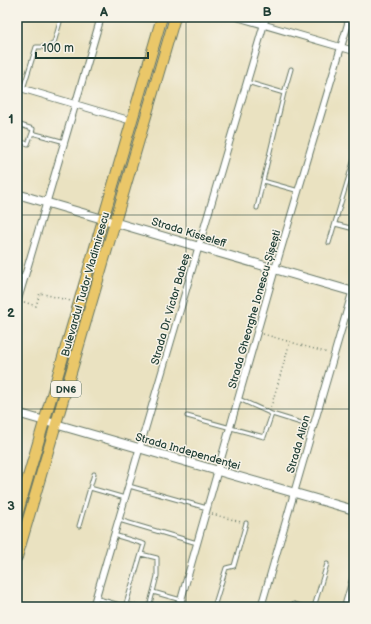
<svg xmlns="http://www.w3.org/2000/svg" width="371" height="624" viewBox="0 0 371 624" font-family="'Balsamiq Sans',sans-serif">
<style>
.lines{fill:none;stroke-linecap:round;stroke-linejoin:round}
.service-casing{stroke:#667765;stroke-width:5}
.minor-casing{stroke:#667765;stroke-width:8}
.tertiary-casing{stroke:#667765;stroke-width:10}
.primary-casing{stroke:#667765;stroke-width:12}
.path{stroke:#667765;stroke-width:1.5;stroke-dasharray:1 3;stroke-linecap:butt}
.service{stroke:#fff;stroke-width:3}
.minor{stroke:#fff;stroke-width:6}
.tertiary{stroke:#fff;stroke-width:8}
.primary{stroke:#eac769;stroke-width:10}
.grid{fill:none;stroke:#1f3d34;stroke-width:1;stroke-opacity:0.55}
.labels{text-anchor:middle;stroke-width:3;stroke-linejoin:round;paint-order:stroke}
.shield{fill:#f7f3e8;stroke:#60746a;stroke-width:1}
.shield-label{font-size:10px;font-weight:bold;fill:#1f3d34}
.street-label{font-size:11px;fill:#1f3d34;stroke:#f7f3e8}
.neatline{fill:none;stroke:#1f3d34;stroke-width:1.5}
.grid-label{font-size:13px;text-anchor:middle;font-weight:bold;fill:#1f3d34}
</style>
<rect width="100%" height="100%" fill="#f7f3e8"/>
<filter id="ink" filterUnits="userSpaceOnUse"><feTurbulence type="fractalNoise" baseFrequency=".025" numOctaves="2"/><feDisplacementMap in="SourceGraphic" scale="8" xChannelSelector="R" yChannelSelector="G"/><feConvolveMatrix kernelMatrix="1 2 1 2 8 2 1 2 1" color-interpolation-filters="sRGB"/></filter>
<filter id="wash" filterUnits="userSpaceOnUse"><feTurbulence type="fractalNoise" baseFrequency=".012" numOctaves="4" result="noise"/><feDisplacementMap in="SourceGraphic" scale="16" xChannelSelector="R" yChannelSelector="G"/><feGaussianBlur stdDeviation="0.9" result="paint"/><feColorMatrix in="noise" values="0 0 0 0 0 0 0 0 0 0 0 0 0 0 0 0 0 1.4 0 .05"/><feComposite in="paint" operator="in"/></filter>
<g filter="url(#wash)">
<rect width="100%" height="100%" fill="#eae2c1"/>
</g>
<g filter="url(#ink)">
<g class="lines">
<defs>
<path id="service" d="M 247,82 L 284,93
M 23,89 L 36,47 L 48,47 L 54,43 L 60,22 L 57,17
M 17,124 L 33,129 L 32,133 L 65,142
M 17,155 L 18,155 L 22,142 L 28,144 L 32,133
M 263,181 L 284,93 L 291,69
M 257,208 L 263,181 L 299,191
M 335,224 L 354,229
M 329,243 L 354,159
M 17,275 L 25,278
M 239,399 L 272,414 L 314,427
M 187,416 L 264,437 L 272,414
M 129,486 L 207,508
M 90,488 L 94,474
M 119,520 L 197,543
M 79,526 L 90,488 L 125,498
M 114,535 L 144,544 L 141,554 L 157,558 L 157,576 L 153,592 L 181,600
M 95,598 L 120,605 L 126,604 L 141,554
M 126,604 L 138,607
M 149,607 L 153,592
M 214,607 L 226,568 L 234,566 L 246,523
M 293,607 L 294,604 L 304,607
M 314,607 L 327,564"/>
<path id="minor" d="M 237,17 L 354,51
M 17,87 L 132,121
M 17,303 L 101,17
M 93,607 L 266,17
M 179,607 L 275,269 L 350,17
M 261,607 L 354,286
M 345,607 L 354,576"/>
<path id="tertiary" d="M 17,194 L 354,292
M 17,413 L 354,510"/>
<path id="primary" d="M 17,515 L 162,17
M 17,557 L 175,17"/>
</defs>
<use href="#service" class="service-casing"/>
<use href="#minor" class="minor-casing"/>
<use href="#tertiary" class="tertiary-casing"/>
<use href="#primary" class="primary-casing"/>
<path class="path" d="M 24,302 L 36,306 L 40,293 L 71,301
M 263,334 L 328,353
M 271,407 L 290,342
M 212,514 L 241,522"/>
<use href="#service" class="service"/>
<use href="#minor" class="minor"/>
<use href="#tertiary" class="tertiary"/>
<use href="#primary" class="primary"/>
</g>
</g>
<path class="grid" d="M 186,17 L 186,607M 17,215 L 354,215M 17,409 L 354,409"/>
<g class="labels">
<rect class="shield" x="51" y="381" width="30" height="16" rx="3"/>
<g class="shield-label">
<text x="66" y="393">DN6</text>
</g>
<g class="street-label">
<text transform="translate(189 232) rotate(17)" y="4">Strada Kisseleff</text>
<text transform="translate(85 284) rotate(-74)" y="4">Bulevardul Tudor Vladimirescu</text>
<text transform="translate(170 309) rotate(-74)" y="4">Strada Dr. Victor Babeș</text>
<text transform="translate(254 309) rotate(-74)" y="4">Strada Gheorghe Ionescu-Șișești</text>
<text transform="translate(298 444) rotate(-74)" y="4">Strada Alion</text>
<text transform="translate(188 451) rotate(16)" y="4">Strada Independenței</text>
</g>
</g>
<rect width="371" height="624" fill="none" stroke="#f7f3e8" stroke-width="44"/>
<path d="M36 52v6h112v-6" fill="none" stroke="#1f3d34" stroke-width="2"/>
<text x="42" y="52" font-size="12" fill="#1f3d34" stroke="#f7f3e8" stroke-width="3" paint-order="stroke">100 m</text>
<rect x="22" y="22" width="327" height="580" class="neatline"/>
<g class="grid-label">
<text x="104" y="16">A</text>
<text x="267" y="16">B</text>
<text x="11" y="123">1</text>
<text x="11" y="317">2</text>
<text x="11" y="510">3</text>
</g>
</svg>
